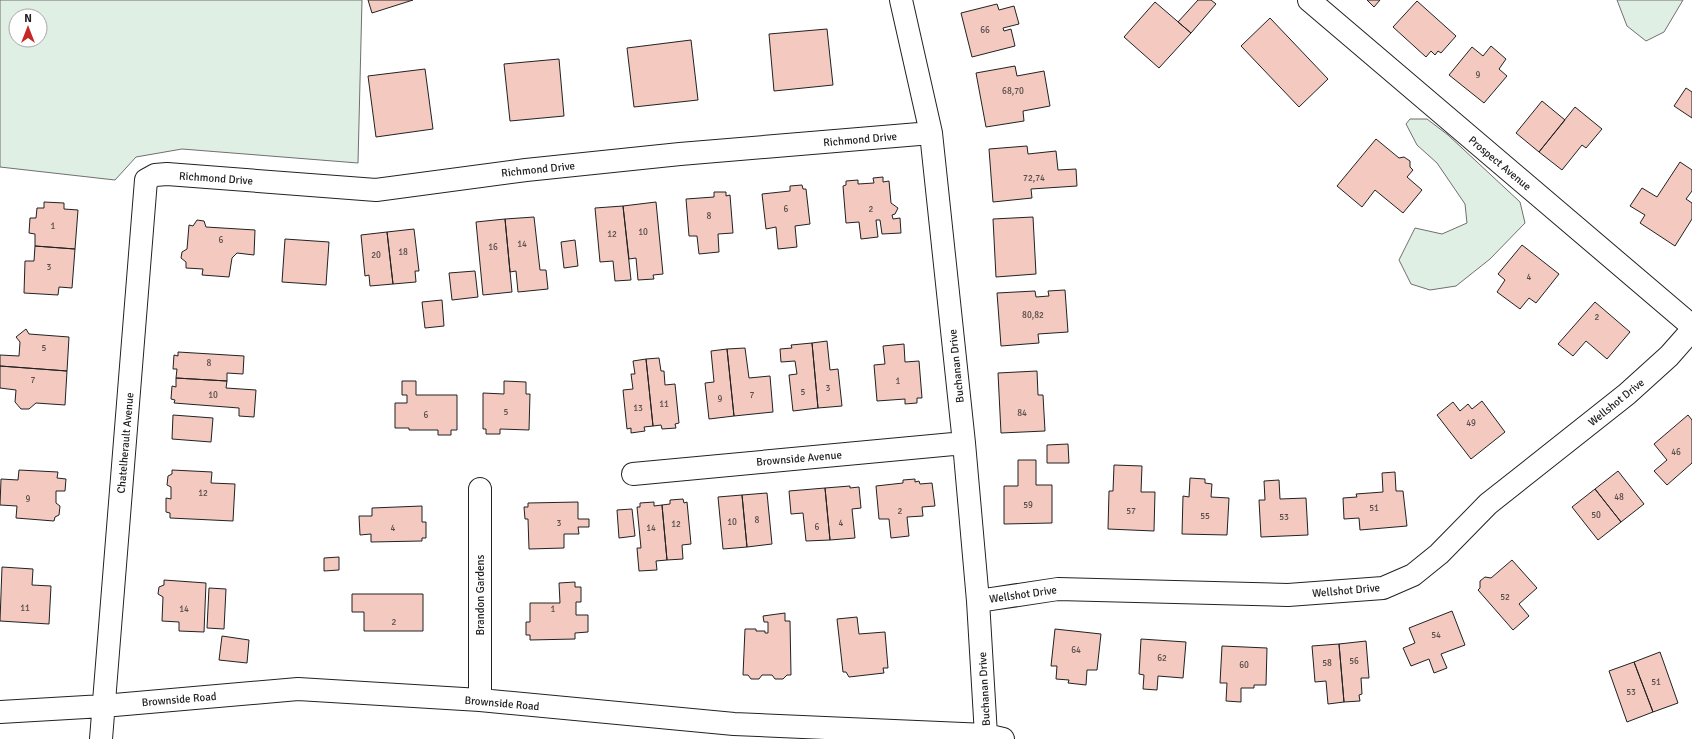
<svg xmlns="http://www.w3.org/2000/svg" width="1692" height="739" viewBox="0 0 1692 739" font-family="Signika,sans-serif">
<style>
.green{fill:#e0efe3;stroke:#6f6f6f;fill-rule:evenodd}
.building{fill:#f3c9c0;stroke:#222}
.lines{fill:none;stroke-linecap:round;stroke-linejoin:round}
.minor-casing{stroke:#222;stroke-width:24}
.minor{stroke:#fff;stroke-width:22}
.labels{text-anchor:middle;stroke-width:3;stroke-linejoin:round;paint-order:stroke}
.number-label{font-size:9px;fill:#564c4a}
.street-label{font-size:11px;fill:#222;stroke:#fff}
</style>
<rect width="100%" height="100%" fill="#fff"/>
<path class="green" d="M 0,0 L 362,0 L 358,163 L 182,149 L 136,157 L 115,180 L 0,167 ZM 16,16 L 40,16 L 40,40 L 16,40 Z
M 1617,0 L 1683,0 L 1664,32 L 1646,41 L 1627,26 Z
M 1410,119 L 1427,119 L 1448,135 L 1520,202 L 1525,223 L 1490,259 L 1456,286 L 1430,290 L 1411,284 L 1399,260 L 1415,228 L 1442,234 L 1467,223 L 1465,204 L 1437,163 L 1417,145 L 1406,124 Z"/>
<path class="building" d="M 368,0 L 413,0 L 372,13 Z
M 1198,0 L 1211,0 L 1216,4 L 1191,33 L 1178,22 Z
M 1367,0 L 1380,0 L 1374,7 Z
M 1417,1 L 1456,36 L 1441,53 L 1438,51 L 1435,55 L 1431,51 L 1426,57 L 1393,27 Z
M 1155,2 L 1191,33 L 1159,68 L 1124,37 Z
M 997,4 L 999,10 L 1014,6 L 1019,24 L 1003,28 L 1004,31 L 1011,29 L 1015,46 L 972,57 L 961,13 Z
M 1270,18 L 1328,79 L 1299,107 L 1241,46 Z
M 827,29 L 833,85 L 774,91 L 769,34 Z
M 691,40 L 698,100 L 634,107 L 627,48 Z
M 1491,46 L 1506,59 L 1499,69 L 1507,76 L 1484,103 L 1449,75 L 1472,47 L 1483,56 Z
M 559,59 L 564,116 L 510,121 L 504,64 Z
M 1015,66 L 1017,76 L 1044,71 L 1050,106 L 1023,111 L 1024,121 L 986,127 L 976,73 Z
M 425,69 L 433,129 L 376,137 L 368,76 Z
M 1686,88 L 1692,92 L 1692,118 L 1674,106 Z
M 1542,101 L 1565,120 L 1539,152 L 1516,133 Z
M 1575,107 L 1602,129 L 1586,148 L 1582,145 L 1562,170 L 1539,152 Z
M 1376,139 L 1399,158 L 1404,157 L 1410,161 L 1410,167 L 1413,170 L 1407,177 L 1422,190 L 1403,213 L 1375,190 L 1362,207 L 1337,186 Z
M 1027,146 L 1028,154 L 1056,151 L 1058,170 L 1076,169 L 1077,186 L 1031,189 L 1032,198 L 993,202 L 989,149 Z
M 1680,162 L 1692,170 L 1692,191 L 1686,199 L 1692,203 L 1692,219 L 1675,246 L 1640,223 L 1645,215 L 1630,206 L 1642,188 L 1657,197 Z
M 883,177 L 883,182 L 889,181 L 891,203 L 898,208 L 895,214 L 892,215 L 893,219 L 900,218 L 901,233 L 882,234 L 880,220 L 876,220 L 878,237 L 861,239 L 859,222 L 846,223 L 843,186 L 846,185 L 846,181 L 858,180 L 858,184 L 874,183 L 873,178 Z
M 802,185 L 803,189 L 806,189 L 810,224 L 795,226 L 797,247 L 778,249 L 776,227 L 766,229 L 762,194 L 790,191 L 790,186 Z
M 714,192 L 726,192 L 726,196 L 730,195 L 733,233 L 718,234 L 719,252 L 699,254 L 697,236 L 689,236 L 686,199 L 714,197 Z
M 44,202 L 64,203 L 64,209 L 78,210 L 75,249 L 35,246 L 35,234 L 29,233 L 30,218 L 36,218 L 37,208 L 44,208 Z
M 656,202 L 663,274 L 653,275 L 654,279 L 638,280 L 636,258 L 629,259 L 623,206 Z
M 623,206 L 631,280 L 615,281 L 613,261 L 600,262 L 595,208 Z
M 534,217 L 540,270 L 546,270 L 548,289 L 518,292 L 516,271 L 510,272 L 505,219 Z
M 1033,217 L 1036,274 L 996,277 L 993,219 Z
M 505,219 L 512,292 L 483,295 L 476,222 Z
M 197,220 L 204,221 L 206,227 L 255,230 L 254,255 L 237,253 L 232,258 L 229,277 L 202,275 L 203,269 L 186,268 L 186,262 L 181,258 L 182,252 L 187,249 L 189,225 L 193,226 Z
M 414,229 L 419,271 L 415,271 L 416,282 L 393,284 L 387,232 Z
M 387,232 L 393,284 L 370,286 L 369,275 L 365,276 L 361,235 Z
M 285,239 L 329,242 L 326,285 L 282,282 Z
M 575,240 L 578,266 L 564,268 L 561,242 Z
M 1522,245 L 1559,274 L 1536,303 L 1529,298 L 1520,309 L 1497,292 L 1505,280 L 1498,274 Z
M 35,246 L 75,249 L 72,288 L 59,287 L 58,295 L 24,293 L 25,261 L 34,261 Z
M 475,271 L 478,297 L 452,300 L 449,273 Z
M 1065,290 L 1068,332 L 1038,334 L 1039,343 L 1001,346 L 997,293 L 1035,291 L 1036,297 L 1049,296 L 1048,291 Z
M 442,300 L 444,326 L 425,328 L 422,302 Z
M 1595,302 L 1630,332 L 1607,359 L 1586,341 L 1573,356 L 1558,344 Z
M 26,329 L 29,334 L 69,337 L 67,371 L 0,366 L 0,355 L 19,356 L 20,342 L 16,337 Z
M 827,341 L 830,370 L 838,369 L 842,406 L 818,408 L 812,343 Z
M 812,343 L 818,408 L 793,411 L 789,375 L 797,374 L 795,361 L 781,362 L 780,349 L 792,348 L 791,345 Z
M 904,344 L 905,362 L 919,361 L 922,398 L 917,398 L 917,403 L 905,404 L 905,399 L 877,401 L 874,365 L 885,364 L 883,346 Z
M 745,348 L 749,378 L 770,376 L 773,412 L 734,416 L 727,349 Z
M 727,349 L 734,416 L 709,419 L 705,383 L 714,382 L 711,351 Z
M 178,352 L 244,356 L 243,374 L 227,373 L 227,381 L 176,378 L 177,369 L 173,369 L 174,355 L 178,356 Z
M 659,358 L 661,371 L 664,371 L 665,385 L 675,384 L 679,423 L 675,424 L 676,428 L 662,429 L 661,425 L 653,426 L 646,359 Z
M 646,359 L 653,426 L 644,427 L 645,431 L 631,433 L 631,428 L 627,429 L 623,390 L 633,389 L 631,374 L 635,374 L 633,361 Z
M 0,366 L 67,371 L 65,405 L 36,403 L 29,409 L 21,409 L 15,402 L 16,390 L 0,388 Z
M 1037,371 L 1038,395 L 1043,395 L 1045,431 L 1001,433 L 998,373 Z
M 176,378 L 227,381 L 226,388 L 256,390 L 254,417 L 239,416 L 239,408 L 174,403 L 175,400 L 171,399 L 172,386 L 176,387 Z
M 402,381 L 416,381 L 416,395 L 457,395 L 457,430 L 451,430 L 451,435 L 438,435 L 438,430 L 409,430 L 409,428 L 395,428 L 395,403 L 407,403 L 407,395 L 402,395 Z
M 504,381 L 526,382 L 526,394 L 530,394 L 529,430 L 500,429 L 500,434 L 486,434 L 486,429 L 483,429 L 483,393 L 504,394 Z
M 1482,401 L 1505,432 L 1471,459 L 1437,415 L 1453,402 L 1460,411 L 1468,404 L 1472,409 Z
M 173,415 L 213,418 L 211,442 L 172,439 Z
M 1688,415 L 1692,420 L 1692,463 L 1667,485 L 1654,471 L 1667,460 L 1654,444 Z
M 1068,444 L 1069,463 L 1047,463 L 1047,445 Z
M 1018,460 L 1036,460 L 1036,485 L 1052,485 L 1052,523 L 1004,524 L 1004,486 L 1018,486 Z
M 1114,465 L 1142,466 L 1141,492 L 1155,492 L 1154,531 L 1108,529 L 1109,491 L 1113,491 Z
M 19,470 L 58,472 L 57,478 L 66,479 L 65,491 L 56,491 L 56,503 L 60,506 L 59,515 L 55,517 L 54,521 L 16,518 L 17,506 L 0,505 L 1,479 L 18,480 Z
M 172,470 L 212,472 L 211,483 L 235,484 L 233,521 L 170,518 L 170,513 L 166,512 L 166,498 L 171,499 L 171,487 L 167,485 L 168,476 L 172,474 Z
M 1618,471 L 1644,504 L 1621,522 L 1595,489 Z
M 1395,472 L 1396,491 L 1403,491 L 1407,526 L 1360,530 L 1359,518 L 1344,519 L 1343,498 L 1357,497 L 1356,494 L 1383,492 L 1382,473 Z
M 1190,478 L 1205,479 L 1205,483 L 1212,484 L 1211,497 L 1229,498 L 1227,535 L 1182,534 L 1183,496 L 1189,497 Z
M 915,479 L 915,482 L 919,481 L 920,484 L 932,483 L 935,506 L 922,507 L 923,516 L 907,517 L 909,536 L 891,538 L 889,519 L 879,519 L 876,486 L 903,483 L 903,480 Z
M 1279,480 L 1280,499 L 1306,498 L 1308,535 L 1261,537 L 1259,500 L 1265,500 L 1264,481 Z
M 850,486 L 850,488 L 859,487 L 861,508 L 852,509 L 855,538 L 830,540 L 825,488 Z
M 825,488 L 830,540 L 806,541 L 803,513 L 791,514 L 789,491 Z
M 1595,489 L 1621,522 L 1598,540 L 1572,507 Z
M 767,493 L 772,544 L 747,547 L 742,495 Z
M 742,495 L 747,547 L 723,549 L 718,497 Z
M 683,499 L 684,503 L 687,502 L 691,544 L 682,545 L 683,559 L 667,560 L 662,505 L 670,504 L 670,500 Z
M 578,502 L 578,519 L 589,519 L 589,527 L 578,527 L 579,534 L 564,534 L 564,548 L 529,549 L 528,519 L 525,519 L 524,507 L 528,507 L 528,503 Z
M 654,502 L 654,506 L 662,505 L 667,560 L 656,561 L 657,570 L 639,571 L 637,548 L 641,548 L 637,507 L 640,507 L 640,503 Z
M 422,506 L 422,522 L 426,522 L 426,538 L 422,538 L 422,541 L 371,542 L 371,534 L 360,535 L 359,516 L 372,516 L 372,508 Z
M 632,509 L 635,536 L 619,538 L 617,510 Z
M 339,557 L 339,570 L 324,571 L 324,558 Z
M 1512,560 L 1537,588 L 1519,604 L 1529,616 L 1513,630 L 1478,590 L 1480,588 L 1480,581 L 1485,577 L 1491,578 Z
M 2,567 L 33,569 L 32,585 L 51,586 L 49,624 L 0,621 Z
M 164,580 L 206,583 L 204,632 L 179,631 L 179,622 L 162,621 L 163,597 L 158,594 L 159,587 L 164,585 Z
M 575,582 L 575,587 L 581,587 L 581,602 L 576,602 L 576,615 L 588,615 L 588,632 L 575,633 L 575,639 L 530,640 L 530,635 L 526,635 L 526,622 L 530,622 L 530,603 L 560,603 L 559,583 Z
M 209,588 L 226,589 L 224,629 L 207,628 Z
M 352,594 L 423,594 L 423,631 L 364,631 L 364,612 L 352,612 Z
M 1452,611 L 1465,645 L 1441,654 L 1447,668 L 1434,673 L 1429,659 L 1411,666 L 1403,648 L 1415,643 L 1409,628 Z
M 785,613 L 785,621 L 790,621 L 791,675 L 787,675 L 783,679 L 775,679 L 772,675 L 762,675 L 759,679 L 751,679 L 748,675 L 743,675 L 745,629 L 756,629 L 756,631 L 765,631 L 765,633 L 768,633 L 768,622 L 764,622 L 763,616 Z
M 857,617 L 859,634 L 885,632 L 888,668 L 883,668 L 884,673 L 849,677 L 846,672 L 843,672 L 837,619 Z
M 1055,629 L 1101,634 L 1097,670 L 1087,670 L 1086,685 L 1068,683 L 1069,680 L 1056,679 L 1057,666 L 1051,666 Z
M 222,636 L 249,640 L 247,663 L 219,660 Z
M 1141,639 L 1186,642 L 1183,678 L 1158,676 L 1157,690 L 1143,689 L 1144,675 L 1139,674 Z
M 1366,641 L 1369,678 L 1361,678 L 1362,694 L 1359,695 L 1360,701 L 1344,702 L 1339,644 Z
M 1339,644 L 1344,702 L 1328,704 L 1326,681 L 1315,682 L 1312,646 Z
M 1222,646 L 1267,648 L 1266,685 L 1254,685 L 1254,688 L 1241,688 L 1241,702 L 1226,701 L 1227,683 L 1220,683 Z
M 1660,652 L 1678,703 L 1653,712 L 1634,662 Z
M 1634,662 L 1653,712 L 1627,722 L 1609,671 Z"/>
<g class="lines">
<defs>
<path id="minor" d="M 901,0 L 931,133 L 964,443 L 978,601 L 986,735
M 1309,0 L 1692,326
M 633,474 L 964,443
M 978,601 L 1058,589 L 1288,595 L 1383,588 L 1413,575 L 1439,554 L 1488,504 L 1627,394 L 1669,356 L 1692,330
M 480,700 L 480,489
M 0,712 L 103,706 L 298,689 L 480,700 L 734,724 L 986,735 L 1003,739
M 101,739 L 146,180 L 155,175 L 167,174 L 376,190 L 526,170 L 680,154 L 931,133"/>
</defs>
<use href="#minor" class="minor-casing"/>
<use href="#minor" class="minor"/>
</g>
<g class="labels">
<g class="number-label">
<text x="985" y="33">66</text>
<text x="1478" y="78">9</text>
<text x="1013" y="94">68,70</text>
<text x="1034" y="181">72,74</text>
<text x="786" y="212">6</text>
<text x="871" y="212">2</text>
<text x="709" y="219">8</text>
<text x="53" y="229">1</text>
<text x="643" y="235">10</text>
<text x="612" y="237">12</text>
<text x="221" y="243">6</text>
<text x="522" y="247">14</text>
<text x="493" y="250">16</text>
<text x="403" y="255">18</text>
<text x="376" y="258">20</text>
<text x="49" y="270">3</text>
<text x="1529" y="280">4</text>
<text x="1033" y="318">80,82</text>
<text x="1597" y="320">2</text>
<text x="44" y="351">5</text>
<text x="209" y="366">8</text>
<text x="33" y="383">7</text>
<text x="898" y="384">1</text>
<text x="828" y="391">3</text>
<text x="803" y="395">5</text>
<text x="213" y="398">10</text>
<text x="752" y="398">7</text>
<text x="720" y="402">9</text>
<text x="664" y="407">11</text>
<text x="638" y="411">13</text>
<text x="506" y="415">5</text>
<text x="1022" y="416">84</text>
<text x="426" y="418">6</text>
<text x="1471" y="426">49</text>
<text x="1676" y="455">46</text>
<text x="203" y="496">12</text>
<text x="1619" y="500">48</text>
<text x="28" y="502">9</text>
<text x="1028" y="508">59</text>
<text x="1374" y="511">51</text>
<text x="900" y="514">2</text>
<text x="1131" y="514">57</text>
<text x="1596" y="518">50</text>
<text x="1205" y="519">55</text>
<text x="1284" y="520">53</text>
<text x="757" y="523">8</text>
<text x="732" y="525">10</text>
<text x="559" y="526">3</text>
<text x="841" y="526">4</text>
<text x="676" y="527">12</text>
<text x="817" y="530">6</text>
<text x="393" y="531">4</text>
<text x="651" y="531">14</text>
<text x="1505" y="600">52</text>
<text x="25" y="611">11</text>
<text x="184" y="612">14</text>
<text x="553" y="612">1</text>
<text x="394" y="625">2</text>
<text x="1436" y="638">54</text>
<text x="1076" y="653">64</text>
<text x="1162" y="661">62</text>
<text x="1354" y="664">56</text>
<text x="1327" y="666">58</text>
<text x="1244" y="668">60</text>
<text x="1656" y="685">51</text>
<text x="1631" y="695">53</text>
</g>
<g class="street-label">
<text transform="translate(860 139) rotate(-5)" y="4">Richmond Drive</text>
<text transform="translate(1500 163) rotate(40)" y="4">Prospect Avenue</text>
<text transform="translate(538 169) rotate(-6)" y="4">Richmond Drive</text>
<text transform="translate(216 178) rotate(4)" y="4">Richmond Drive</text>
<text transform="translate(956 366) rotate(-96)" y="4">Buchanan Drive</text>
<text transform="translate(1616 402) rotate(-39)" y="4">Wellshot Drive</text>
<text transform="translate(125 443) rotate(-85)" y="4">Chatelherault Avenue</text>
<text transform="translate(799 458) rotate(-5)" y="4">Brownside Avenue</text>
<text transform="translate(1346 590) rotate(-5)" y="4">Wellshot Drive</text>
<text transform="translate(1023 594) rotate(-8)" y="4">Wellshot Drive</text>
<text transform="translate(480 595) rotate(-90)" y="4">Brandon Gardens</text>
<text transform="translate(984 689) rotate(-93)" y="4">Buchanan Drive</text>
<text transform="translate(179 699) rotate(-5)" y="4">Brownside Road</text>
<text transform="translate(502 703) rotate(5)" y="4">Brownside Road</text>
</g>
</g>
<g transform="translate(28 28)"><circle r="19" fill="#ffffff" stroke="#a7a7a7"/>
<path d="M0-3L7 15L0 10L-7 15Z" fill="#c62828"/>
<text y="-6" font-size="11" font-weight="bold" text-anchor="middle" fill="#222222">N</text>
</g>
</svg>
